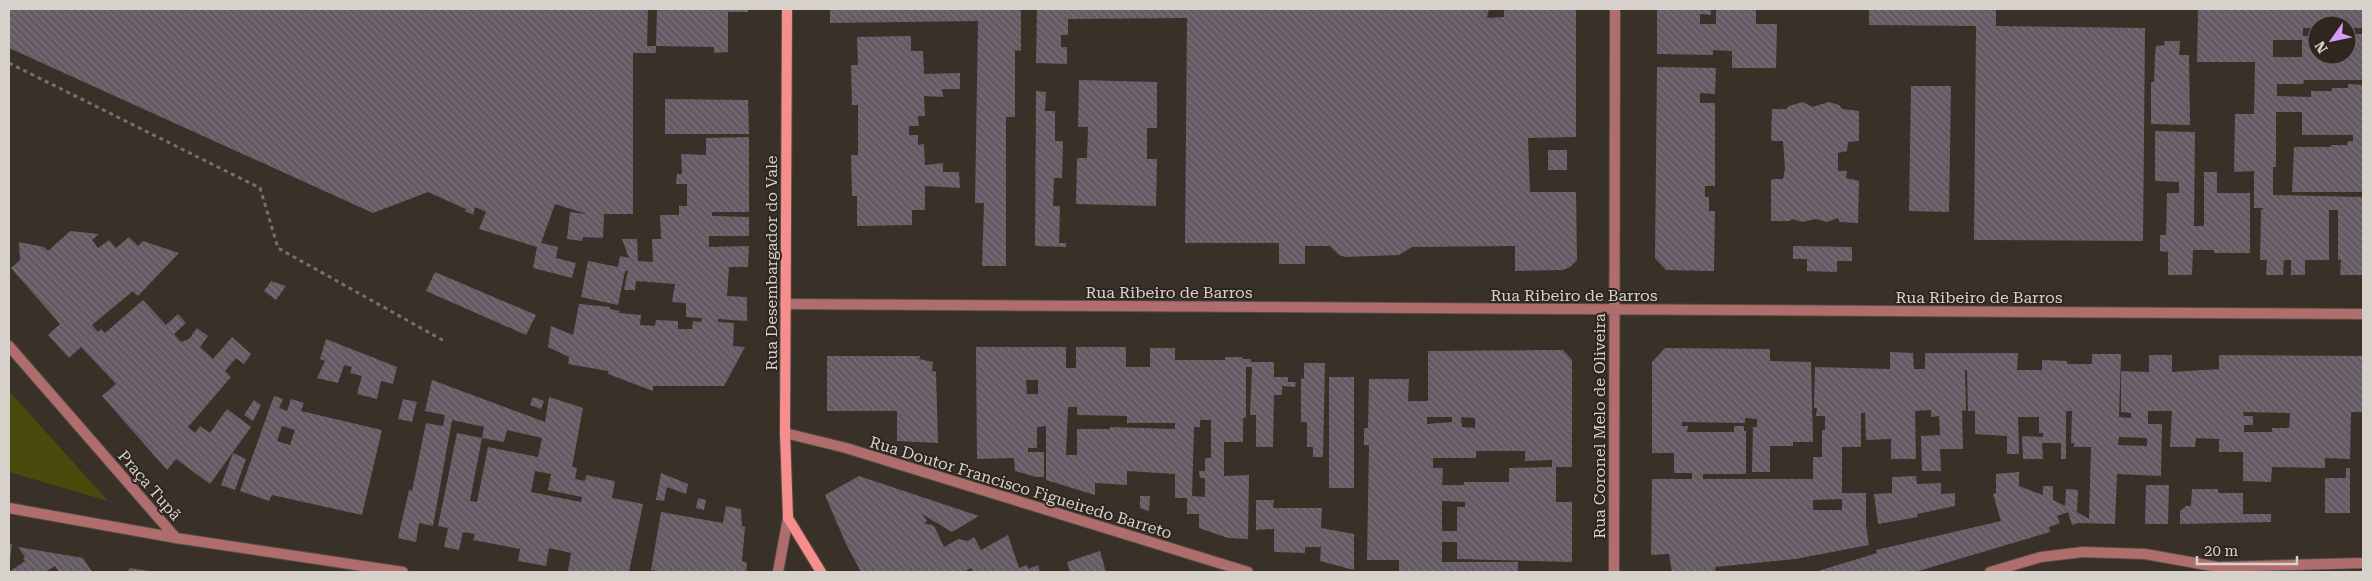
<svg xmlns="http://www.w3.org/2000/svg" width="2372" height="581" viewBox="0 0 2372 581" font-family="'Roboto Serif',serif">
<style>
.green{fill:#484b0b}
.building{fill:url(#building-back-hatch);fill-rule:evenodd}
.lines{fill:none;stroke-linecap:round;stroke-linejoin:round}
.minor-casing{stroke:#554d46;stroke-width:12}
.tertiary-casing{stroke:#554d46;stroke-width:12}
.secondary-casing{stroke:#554d46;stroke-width:12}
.path{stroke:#787069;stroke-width:3;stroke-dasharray:4 4;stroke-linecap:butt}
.minor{stroke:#af6e6d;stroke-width:10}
.tertiary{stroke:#af6e6d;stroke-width:10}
.secondary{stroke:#f58e8d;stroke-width:10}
.labels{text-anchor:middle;stroke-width:4;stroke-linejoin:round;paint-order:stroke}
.street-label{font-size:16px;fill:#d7d1cc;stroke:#2f271f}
</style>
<defs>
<pattern id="building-back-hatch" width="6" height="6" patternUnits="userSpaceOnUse" patternTransform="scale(1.25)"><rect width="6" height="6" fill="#645a63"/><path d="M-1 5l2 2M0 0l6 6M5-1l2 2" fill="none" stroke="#797178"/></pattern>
</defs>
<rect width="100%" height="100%" fill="#393028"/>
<path class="green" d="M 9,391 L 108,501 L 9,472 Z"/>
<path class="building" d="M 9,9 L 648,9 L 647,46 L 656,46 L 656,53 L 633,53 L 633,214 L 604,214 L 603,238 L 583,237 L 582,241 L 567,239 L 570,212 L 587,214 L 555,204 L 541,243 L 558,247 L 556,258 L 576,263 L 572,278 L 533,268 L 537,247 L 479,229 L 486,212 L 475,207 L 473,215 L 465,211 L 466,209 L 428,192 L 373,213 L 9,48 Z
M 657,9 L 748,9 L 748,12 L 728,12 L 728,52 L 714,53 L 714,47 L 656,46 Z
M 830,9 L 1021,9 L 1021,51 L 1015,50 L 1015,117 L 1006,117 L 1006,266 L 982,266 L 984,203 L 975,203 L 978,21 L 830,23 Z
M 1037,9 L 1489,9 L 1487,18 L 1504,17 L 1504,9 L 1576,9 L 1576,137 L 1528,138 L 1530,192 L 1576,192 L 1577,260 L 1570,267 L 1563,270 L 1515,271 L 1515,246 L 1412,247 L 1399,255 L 1345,257 L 1339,255 L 1330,246 L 1305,246 L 1305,264 L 1279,264 L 1279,243 L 1185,243 L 1187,18 L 1068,19 L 1068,35 L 1061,35 L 1061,47 L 1067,47 L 1067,64 L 1036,63 Z
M 1657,9 L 1711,9 L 1711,15 L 1700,14 L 1700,24 L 1716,24 L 1716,9 L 1756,9 L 1756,24 L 1777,24 L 1776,68 L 1732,68 L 1732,51 L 1713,50 L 1713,55 L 1657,54 Z
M 1869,9 L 1996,9 L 1996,26 L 2145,28 L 2143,241 L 1974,240 L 1976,26 L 1869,25 Z
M 2198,9 L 2363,9 L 2363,28 L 2347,28 L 2347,25 L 2317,25 L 2317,28 L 2303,28 L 2303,36 L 2317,36 L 2317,55 L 2347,55 L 2347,34 L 2363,34 L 2363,80 L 2304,80 L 2303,84 L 2277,84 L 2277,96 L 2311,97 L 2311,91 L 2332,91 L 2332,88 L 2348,88 L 2348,84 L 2363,85 L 2363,192 L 2292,192 L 2294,147 L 2331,147 L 2331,145 L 2347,145 L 2348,141 L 2353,141 L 2353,135 L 2302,135 L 2302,112 L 2276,112 L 2276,167 L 2273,167 L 2273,195 L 2363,197 L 2363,275 L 2340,275 L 2341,260 L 2338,260 L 2338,210 L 2329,210 L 2329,260 L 2305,260 L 2305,275 L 2291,275 L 2291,260 L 2284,260 L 2283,275 L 2266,275 L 2267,260 L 2260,260 L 2261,210 L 2264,208 L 2254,208 L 2254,171 L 2234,172 L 2235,114 L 2254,114 L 2255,62 L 2197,62 ZM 2273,40 L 2302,40 L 2302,57 L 2273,57 Z
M 911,36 L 911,51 L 923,51 L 924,74 L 960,73 L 960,89 L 942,89 L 943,97 L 924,96 L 925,116 L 918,116 L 919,126 L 909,126 L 909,135 L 918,135 L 918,145 L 924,144 L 925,165 L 943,163 L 943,172 L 959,172 L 960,188 L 925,186 L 925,210 L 912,210 L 912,225 L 857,226 L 857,196 L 852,196 L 851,155 L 858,155 L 858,105 L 852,105 L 851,65 L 858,65 L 857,37 Z
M 2164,41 L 2180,41 L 2179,55 L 2189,55 L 2190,125 L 2151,124 L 2151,82 L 2154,82 L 2155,54 L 2156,46 L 2165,45 Z
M 1657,67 L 1716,68 L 1715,94 L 1700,93 L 1700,103 L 1715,103 L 1715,186 L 1705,186 L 1705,197 L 1709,197 L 1709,211 L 1715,211 L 1714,271 L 1666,270 L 1655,258 Z
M 1079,80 L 1157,82 L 1157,128 L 1147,128 L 1147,159 L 1157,159 L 1156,206 L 1076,204 L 1077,158 L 1087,158 L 1088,127 L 1078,127 Z
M 1911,86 L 1951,86 L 1949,212 L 1909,211 Z
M 1036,91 L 1046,92 L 1045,111 L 1055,111 L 1055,141 L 1063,141 L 1062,178 L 1054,178 L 1053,206 L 1060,206 L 1059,243 L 1066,243 L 1066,247 L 1035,246 Z
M 665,99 L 748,100 L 749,134 L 665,134 Z
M 1803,102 L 1812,107 L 1829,102 L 1839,105 L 1842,109 L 1859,111 L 1859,141 L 1848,142 L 1847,151 L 1838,153 L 1838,171 L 1847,171 L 1846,178 L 1859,181 L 1858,223 L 1840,222 L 1838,218 L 1827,222 L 1816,219 L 1802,222 L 1792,219 L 1790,221 L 1771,221 L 1771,181 L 1772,179 L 1783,179 L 1785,169 L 1783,141 L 1772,141 L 1771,138 L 1772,109 L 1786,109 L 1789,106 Z
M 2155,131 L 2195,132 L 2194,226 L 2204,226 L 2204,172 L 2217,172 L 2217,193 L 2250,193 L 2250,253 L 2214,253 L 2214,250 L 2193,250 L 2192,275 L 2168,275 L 2168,252 L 2160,251 L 2160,235 L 2166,235 L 2167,193 L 2179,193 L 2179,182 L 2155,181 Z
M 749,137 L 749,212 L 712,212 L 712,216 L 749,217 L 749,236 L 709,236 L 709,247 L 749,246 L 748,267 L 729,267 L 727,296 L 747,297 L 747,321 L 718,319 L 718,322 L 734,323 L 733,346 L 745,347 L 724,386 L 653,386 L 653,391 L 608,374 L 608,371 L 568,364 L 569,357 L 548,347 L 551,326 L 573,335 L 579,304 L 610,307 L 610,309 L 620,311 L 619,313 L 641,315 L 640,325 L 655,326 L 656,320 L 678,321 L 678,329 L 692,329 L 693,321 L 701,322 L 702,318 L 686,317 L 686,303 L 672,302 L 675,284 L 636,281 L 635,290 L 624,290 L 628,271 L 625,271 L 618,305 L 581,297 L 588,261 L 618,267 L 620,256 L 629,258 L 622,239 L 637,239 L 638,261 L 653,262 L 652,239 L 661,239 L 660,215 L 679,215 L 679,206 L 687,206 L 687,184 L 676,184 L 677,174 L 682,174 L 681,154 L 706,155 L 706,138 Z
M 1548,150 L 1567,150 L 1567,170 L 1548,170 Z
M 70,231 L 99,234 L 92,240 L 98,248 L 109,240 L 116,248 L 129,237 L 138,246 L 143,241 L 179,253 L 138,296 L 133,291 L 92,325 L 98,332 L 101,329 L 105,333 L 143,300 L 166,325 L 178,314 L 186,323 L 174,334 L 181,342 L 189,339 L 197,328 L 208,336 L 200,347 L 213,359 L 232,337 L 251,354 L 244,364 L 236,358 L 225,371 L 231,377 L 188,427 L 195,433 L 200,426 L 210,433 L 227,409 L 251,427 L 210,484 L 176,459 L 167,470 L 102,396 L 116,384 L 81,347 L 69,358 L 48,335 L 60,324 L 11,268 L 20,260 L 19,242 L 44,247 L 48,251 Z
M 1793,246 L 1852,247 L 1852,261 L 1837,261 L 1837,272 L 1807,271 L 1807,259 L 1793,259 Z
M 435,272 L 536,315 L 526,335 L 426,291 Z
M 271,281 L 286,286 L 276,300 L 264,291 Z
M 326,339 L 397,367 L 393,384 L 381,381 L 377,399 L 357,394 L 362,376 L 350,373 L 352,367 L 344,365 L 338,383 L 317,378 L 325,361 L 320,359 Z
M 976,347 L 1066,347 L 1066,368 L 1076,368 L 1076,347 L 1126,347 L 1126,367 L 1150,367 L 1150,348 L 1175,348 L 1175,360 L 1225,360 L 1225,357 L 1242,357 L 1243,359 L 1251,359 L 1251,362 L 1274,362 L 1274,377 L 1288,377 L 1288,382 L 1296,382 L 1295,387 L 1282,386 L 1282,395 L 1274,395 L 1273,447 L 1256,447 L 1256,415 L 1250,415 L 1252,367 L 1246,367 L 1246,418 L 1243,418 L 1243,442 L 1224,442 L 1224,476 L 1249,475 L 1248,539 L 1228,538 L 1199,528 L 1199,514 L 1187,514 L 1187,498 L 1175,498 L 1175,474 L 1127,471 L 1127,485 L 1095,483 L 1095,495 L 1046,480 L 1046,426 L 1037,427 L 1037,448 L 1028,448 L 1028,452 L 1044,452 L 1044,477 L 1036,477 L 1015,471 L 1014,458 L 977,459 ZM 1026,380 L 1038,380 L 1038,394 L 1027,394 ZM 1068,407 L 1077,407 L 1077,415 L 1127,416 L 1127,423 L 1175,423 L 1175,429 L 1110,427 L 1110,429 L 1077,429 L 1077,455 L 1066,455 ZM 1200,420 L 1211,420 L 1211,458 L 1205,458 L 1205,471 L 1199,471 L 1200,478 L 1205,478 L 1205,497 L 1192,496 L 1194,427 L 1200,427 Z
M 1665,348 L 1770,349 L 1770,361 L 1811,362 L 1813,442 L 1793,442 L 1793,446 L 1770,446 L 1770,472 L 1752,472 L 1753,427 L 1757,427 L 1757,419 L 1745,418 L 1745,423 L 1682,422 L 1682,426 L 1688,426 L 1687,432 L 1734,432 L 1734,426 L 1744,426 L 1744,431 L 1746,431 L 1746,474 L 1703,474 L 1703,479 L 1813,479 L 1813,457 L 1822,457 L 1822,430 L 1825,430 L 1825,416 L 1816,416 L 1817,408 L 1814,408 L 1815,367 L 1890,369 L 1890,352 L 1913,353 L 1914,369 L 1925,369 L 1925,353 L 2018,353 L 2017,370 L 2042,370 L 2042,360 L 2067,361 L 2067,364 L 2092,364 L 2092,354 L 2121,354 L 2119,417 L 2131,418 L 2131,413 L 2121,412 L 2121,371 L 2149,372 L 2149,355 L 2172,355 L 2172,372 L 2219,369 L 2219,355 L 2363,356 L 2363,412 L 2351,412 L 2350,459 L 2325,458 L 2325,468 L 2272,467 L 2271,482 L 2243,481 L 2243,452 L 2219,452 L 2219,439 L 2196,438 L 2195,447 L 2170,447 L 2172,411 L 2148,411 L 2148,424 L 2162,424 L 2161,476 L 2117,474 L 2115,524 L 2078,523 L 2072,525 L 2068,512 L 2057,516 L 2060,523 L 2049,527 L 2050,532 L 1915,572 L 1819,572 L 1818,571 L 1877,553 L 1876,550 L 2001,521 L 1993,494 L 1996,493 L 1996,474 L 2019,472 L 2019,486 L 2043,495 L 2043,486 L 2053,486 L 2053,500 L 2065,506 L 2066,489 L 2078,490 L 2077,512 L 2089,519 L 2091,447 L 2074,447 L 2074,443 L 2071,443 L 2072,411 L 2066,411 L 2066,459 L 2061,459 L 2061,443 L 2042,443 L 2043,459 L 2023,459 L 2022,436 L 2043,437 L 2043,433 L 2039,433 L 2039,417 L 2018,417 L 2019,454 L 2007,454 L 2007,436 L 1975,434 L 1975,411 L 1968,411 L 1967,370 L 1965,370 L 1966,411 L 1962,410 L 1963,449 L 1940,449 L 1941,471 L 1922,471 L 1921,436 L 1940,435 L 1939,416 L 1931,417 L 1931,410 L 1915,411 L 1916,459 L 1891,459 L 1891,439 L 1866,440 L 1865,413 L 1861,413 L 1861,447 L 1842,447 L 1842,493 L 1866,493 L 1866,526 L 1869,545 L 1795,559 L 1715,567 L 1716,572 L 1672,572 L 1669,554 L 1651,555 L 1652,479 L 1692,479 L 1692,473 L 1674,473 L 1674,453 L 1652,453 L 1652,362 ZM 2243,412 L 2290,413 L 2289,428 L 2272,428 L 2272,432 L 2244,432 L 2244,425 L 2253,425 L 2253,416 L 2244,416 ZM 2119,437 L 2147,438 L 2147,446 L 2118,445 ZM 1842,499 L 1842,510 L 1813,510 L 1813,500 Z
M 1563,350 L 1572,360 L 1572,467 L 1556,467 L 1556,502 L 1572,502 L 1572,562 L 1457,559 L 1457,542 L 1442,542 L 1442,562 L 1518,562 L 1518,572 L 1399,572 L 1399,560 L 1367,560 L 1369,445 L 1364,445 L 1364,428 L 1368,428 L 1369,379 L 1409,379 L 1408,401 L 1428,401 L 1428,351 ZM 1427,417 L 1452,417 L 1452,422 L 1427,424 ZM 1461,417 L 1475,418 L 1475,428 L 1462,427 ZM 1476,451 L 1525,451 L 1525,461 L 1552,460 L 1552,467 L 1509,468 L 1509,482 L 1464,482 L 1464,485 L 1442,485 L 1443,468 L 1433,468 L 1433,458 L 1476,458 ZM 1442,501 L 1465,502 L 1465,507 L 1457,507 L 1457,531 L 1442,531 Z
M 827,356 L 920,356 L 919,359 L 933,362 L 932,371 L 936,372 L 938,443 L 897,441 L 897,411 L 827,411 Z
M 1304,363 L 1325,363 L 1323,457 L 1313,457 L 1313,447 L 1307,447 L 1307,422 L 1301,422 L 1301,378 L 1304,379 Z
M 1329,377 L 1354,377 L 1354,488 L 1329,488 Z
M 432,380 L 545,422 L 549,397 L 583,408 L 572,467 L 577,468 L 575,479 L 585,481 L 586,475 L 615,481 L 612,498 L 643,504 L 629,572 L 568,571 L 571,553 L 549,548 L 546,566 L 518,561 L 520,549 L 473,540 L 475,534 L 463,532 L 459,550 L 444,547 L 448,528 L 438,526 L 457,433 L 482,438 L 470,501 L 477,502 L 488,447 L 538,457 L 542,438 L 507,430 L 504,442 L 482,438 L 484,427 L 452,420 L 433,526 L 419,523 L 416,542 L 398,538 L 409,490 L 412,491 L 426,423 L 443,426 L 445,415 L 425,411 ZM 535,471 L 551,474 L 548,490 L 582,497 L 581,502 L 531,492 Z
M 274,396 L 283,399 L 279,408 L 287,411 L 291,399 L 304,403 L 301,411 L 382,430 L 362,515 L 272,495 L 269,501 L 240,491 ZM 282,426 L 295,430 L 290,445 L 277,441 Z
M 533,397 L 544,401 L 541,409 L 530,405 Z
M 403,399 L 417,402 L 412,422 L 398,419 Z
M 254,400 L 261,405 L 253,421 L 244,415 Z
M 233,453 L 246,459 L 235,490 L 221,485 Z
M 2346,468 L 2350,468 L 2350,513 L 2325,513 L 2325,478 L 2346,478 Z
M 661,473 L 688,484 L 686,494 L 667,487 L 664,501 L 656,500 Z
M 859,476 L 979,516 L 952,532 L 922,514 L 927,521 L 924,523 L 934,526 L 944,547 L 958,539 L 968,541 L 974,537 L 981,550 L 1008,535 L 1019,568 L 1027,565 L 1028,569 L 1038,565 L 1040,572 L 973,572 L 971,568 L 964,572 L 861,572 L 846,544 L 825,495 Z
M 1916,476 L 1917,484 L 1941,483 L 1941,494 L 1955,493 L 1955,506 L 1917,514 L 1918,517 L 1878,524 L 1874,494 L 1892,493 L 1892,477 Z
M 2146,485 L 2169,485 L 2168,524 L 2145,524 Z
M 2192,489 L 2218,489 L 2218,493 L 2243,493 L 2243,514 L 2271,514 L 2271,522 L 2180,524 L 2180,511 L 2186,506 L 2191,506 Z
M 1140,496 L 1150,496 L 1149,511 L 1140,508 Z
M 698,498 L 706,500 L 704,510 L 696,508 Z
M 1256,500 L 1274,500 L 1273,508 L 1322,508 L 1321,528 L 1354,534 L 1354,570 L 1320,561 L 1321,547 L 1305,547 L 1305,553 L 1274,552 L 1274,529 L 1256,530 Z
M 726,506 L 741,509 L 742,526 L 745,527 L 742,561 L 747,563 L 746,572 L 664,572 L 651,570 L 661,512 L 723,523 Z
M 9,544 L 12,544 L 10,561 L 9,561 Z
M 18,547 L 83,558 L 92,572 L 59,572 L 55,566 L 45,572 L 9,572 L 25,561 L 23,558 L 25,557 Z
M 1100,551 L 1106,572 L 1070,572 L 1067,562 Z
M 129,568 L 149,571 L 149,572 L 128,572 Z"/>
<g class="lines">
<defs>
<path id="minor" d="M 785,304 L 2363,314
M 785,433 L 846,448 L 1248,572
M 9,508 L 176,538
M 1614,572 L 1615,9
M 1990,572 L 2041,557 L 2083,552 L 2145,554 L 2218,567 L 2363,563"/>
<path id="tertiary" d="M 9,346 L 176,538 L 403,572
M 778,572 L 788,518"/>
<path id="secondary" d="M 787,9 L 785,433 L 788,518 L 821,572"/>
</defs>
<use href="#minor" class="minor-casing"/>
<use href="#tertiary" class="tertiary-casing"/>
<use href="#secondary" class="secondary-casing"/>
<path class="path" d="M 9,63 L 260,188 L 278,248 L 446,342"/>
<use href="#minor" class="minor"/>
<use href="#tertiary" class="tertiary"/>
<use href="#secondary" class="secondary"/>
</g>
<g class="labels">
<g class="street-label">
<text transform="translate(771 263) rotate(-90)" y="6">Rua Desembargador do Vale</text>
<text x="1169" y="298">Rua Ribeiro de Barros</text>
<text x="1574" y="301">Rua Ribeiro de Barros</text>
<text x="1979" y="303">Rua Ribeiro de Barros</text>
<text transform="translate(1599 426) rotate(-90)" y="6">Rua Coronel Melo de Oliveira</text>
<text transform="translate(150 485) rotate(49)" y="6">Praça Tupã</text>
<text transform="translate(1021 487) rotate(17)" y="6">Rua Doutor Francisco Figueiredo Barreto</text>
</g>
</g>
<rect width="2372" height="581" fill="none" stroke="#d7d1cc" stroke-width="20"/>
<g transform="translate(2332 40) rotate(237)"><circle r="24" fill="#2f271f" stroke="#726b64"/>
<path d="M0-4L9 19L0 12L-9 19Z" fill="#d49cfb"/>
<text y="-8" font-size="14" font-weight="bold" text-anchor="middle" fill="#d7d1cc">N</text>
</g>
<path d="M2197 556v8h100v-8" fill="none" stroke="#d7d1cc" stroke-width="2.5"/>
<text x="2204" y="556" font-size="15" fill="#d7d1cc" stroke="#2f271f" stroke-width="4" paint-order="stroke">20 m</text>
</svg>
